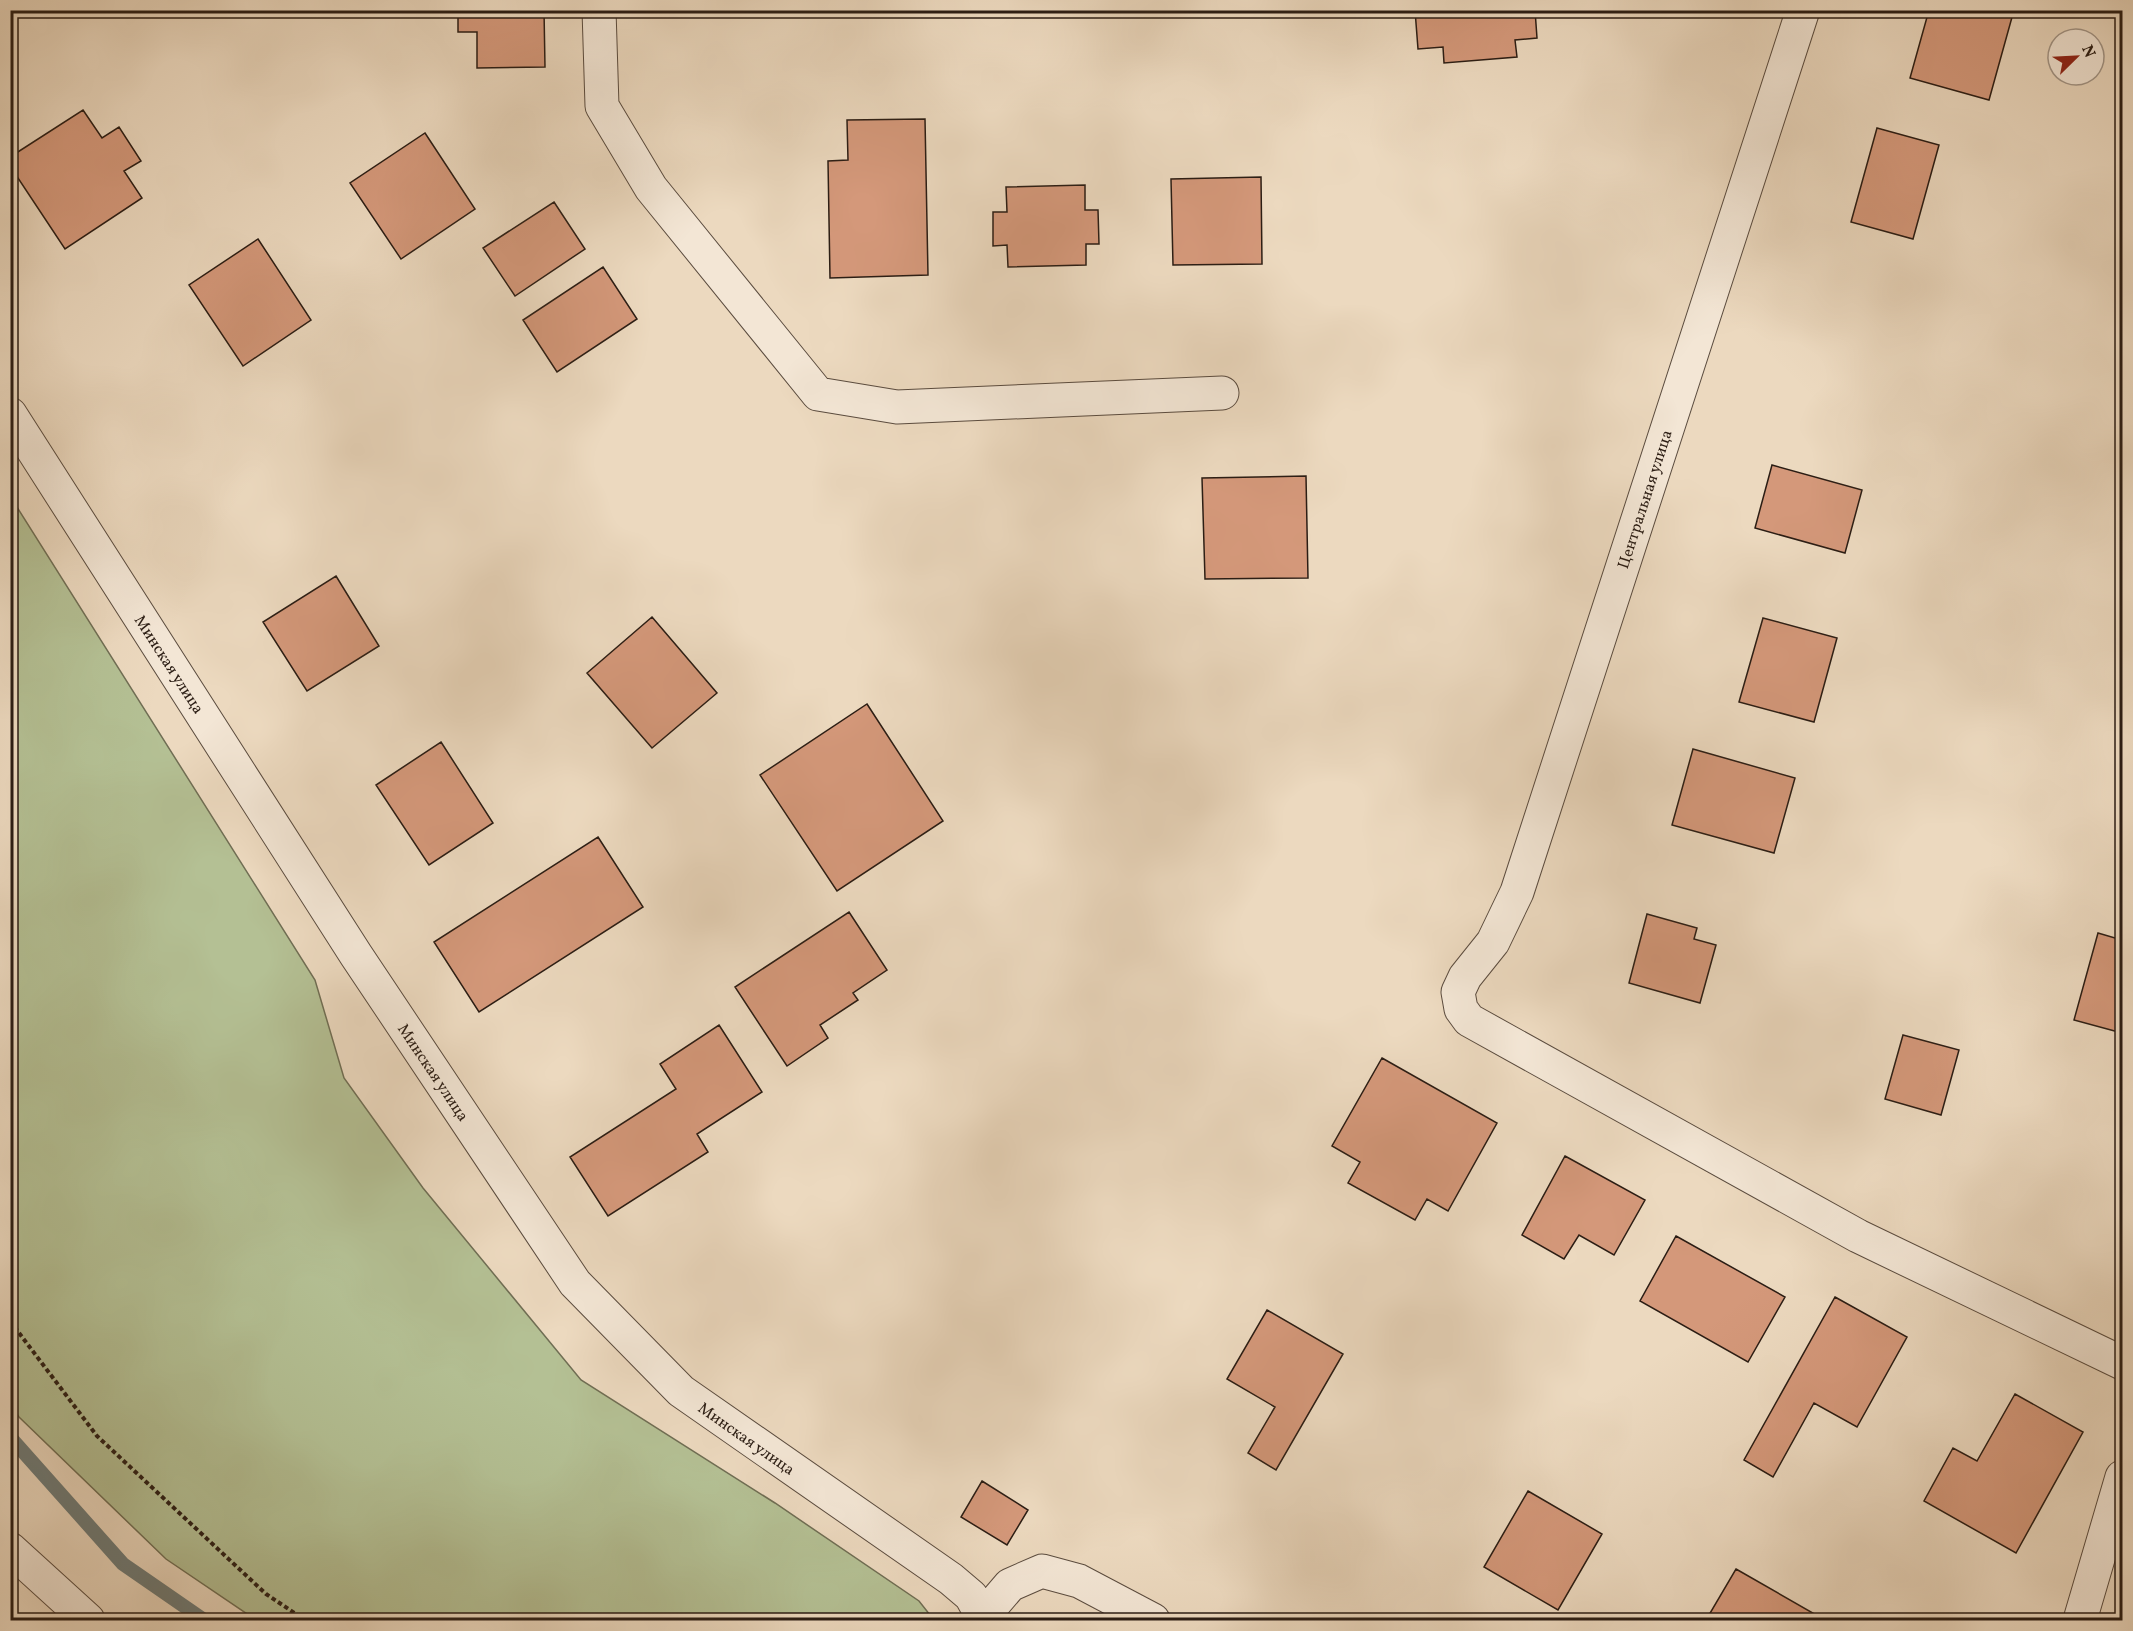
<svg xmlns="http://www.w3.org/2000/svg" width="2133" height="1631" viewBox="0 0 2133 1631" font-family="Vollkorn,serif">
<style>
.green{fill:#b4c094;stroke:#706e54;stroke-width:1.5}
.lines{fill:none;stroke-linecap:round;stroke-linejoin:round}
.stream{stroke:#6e7b78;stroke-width:14}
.building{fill:#d4987a;stroke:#2b1d14;stroke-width:1.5}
.minor-casing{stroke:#5b4c3f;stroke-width:35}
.path{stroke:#2b1d14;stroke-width:4;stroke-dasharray:4.5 3;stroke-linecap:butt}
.minor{stroke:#f3e6d5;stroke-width:33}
.labels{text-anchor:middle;stroke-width:4.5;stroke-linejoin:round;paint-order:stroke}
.street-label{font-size:16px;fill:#2b1d14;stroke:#f3e6d5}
</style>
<rect width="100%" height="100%" fill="#ecd9bf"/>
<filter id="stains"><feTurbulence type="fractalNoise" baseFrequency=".00333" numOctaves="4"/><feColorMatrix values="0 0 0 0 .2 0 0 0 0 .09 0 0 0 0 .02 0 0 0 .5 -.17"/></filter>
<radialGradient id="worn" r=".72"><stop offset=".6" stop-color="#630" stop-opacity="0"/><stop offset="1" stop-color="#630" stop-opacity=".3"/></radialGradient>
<path class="green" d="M 10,496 L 315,980 L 344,1078 L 423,1188 L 581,1380 L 775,1503 L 919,1601 L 934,1620 L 256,1620 L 166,1559 L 19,1417 L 10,1405 Z"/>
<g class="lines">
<path class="stream" d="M 10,1437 L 123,1564 L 204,1620"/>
</g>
<path class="building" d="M 458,10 L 544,10 L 545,67 L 477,68 L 477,32 L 458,32 Z
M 1415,10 L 1535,10 L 1537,38 L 1515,40 L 1517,57 L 1444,63 L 1443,47 L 1418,49 Z
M 1929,10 L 2014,10 L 1989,100 L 1910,78 Z
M 83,110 L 102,138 L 119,127 L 141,161 L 124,171 L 142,198 L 65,249 L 10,166 L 10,157 Z
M 925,119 L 928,275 L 830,278 L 828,161 L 848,160 L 847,120 Z
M 1877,128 L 1939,145 L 1913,239 L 1851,222 Z
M 425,133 L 475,209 L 401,259 L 350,183 Z
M 1261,177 L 1262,264 L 1173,265 L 1171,179 Z
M 1085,185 L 1085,210 L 1098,210 L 1099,244 L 1086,244 L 1086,265 L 1008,267 L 1007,245 L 993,246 L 993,212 L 1007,212 L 1006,187 Z
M 554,202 L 585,249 L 515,296 L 483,248 Z
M 258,239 L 311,320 L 243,366 L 189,285 Z
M 603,267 L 637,319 L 557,372 L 523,320 Z
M 1772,465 L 1862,490 L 1845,553 L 1755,528 Z
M 1306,476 L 1308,578 L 1205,579 L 1202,478 Z
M 336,576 L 379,646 L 307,691 L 263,622 Z
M 652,617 L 717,693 L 652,748 L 587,673 Z
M 1763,618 L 1837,638 L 1814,722 L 1739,702 Z
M 867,704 L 943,821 L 837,891 L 760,775 Z
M 441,742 L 493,823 L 429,865 L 376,785 Z
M 1693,749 L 1795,778 L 1774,853 L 1672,825 Z
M 598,837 L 643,907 L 479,1012 L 434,942 Z
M 849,912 L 887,970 L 853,993 L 858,1000 L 820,1025 L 828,1038 L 787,1066 L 735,987 Z
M 1647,914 L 1697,928 L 1694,939 L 1716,945 L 1700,1003 L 1629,983 Z
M 2098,933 L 2122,940 L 2122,1033 L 2074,1020 Z
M 719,1025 L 762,1092 L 697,1134 L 708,1152 L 608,1216 L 570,1157 L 676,1089 L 660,1064 Z
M 1903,1035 L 1959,1050 L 1941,1115 L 1885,1099 Z
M 1382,1058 L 1497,1123 L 1448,1211 L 1427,1199 L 1415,1220 L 1348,1183 L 1360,1162 L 1332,1146 Z
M 1565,1156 L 1645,1200 L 1614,1255 L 1579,1235 L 1564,1259 L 1522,1235 Z
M 1676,1236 L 1785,1297 L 1748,1362 L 1640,1301 Z
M 1835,1297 L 1907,1337 L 1857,1427 L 1814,1403 L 1773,1477 L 1744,1460 Z
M 1267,1310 L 1343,1354 L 1276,1470 L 1248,1453 L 1275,1407 L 1227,1379 Z
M 2015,1394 L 2083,1432 L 2016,1553 L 1924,1501 L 1953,1448 L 1977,1461 Z
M 982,1481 L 1028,1510 L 1007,1545 L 961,1517 Z
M 1528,1491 L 1602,1534 L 1558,1610 L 1484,1567 Z
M 1736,1569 L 1825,1620 L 1706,1620 Z"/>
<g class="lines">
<defs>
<path id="minor" d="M 599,10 L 602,106 L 651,188 L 818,394 L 897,407 L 1222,393
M 1803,10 L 1517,892 L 1493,942 L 1465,977 L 1458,992 L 1461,1009 L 1469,1020 L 1858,1236 L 2122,1363
M 10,414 L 356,955 L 575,1283 L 681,1391 L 951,1579 L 971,1596 L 982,1616
M 10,1549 L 88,1620
M 980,1620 L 1010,1585 L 1042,1571 L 1079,1581 L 1153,1620
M 2080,1620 L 2122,1477"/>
</defs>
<use href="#minor" class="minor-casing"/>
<path class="path" d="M 10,1321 L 97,1436 L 266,1594 L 305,1620"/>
<use href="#minor" class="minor"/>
</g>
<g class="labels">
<g class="street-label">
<text transform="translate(1644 499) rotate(-72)" y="6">Центральная улица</text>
<text transform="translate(170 664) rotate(57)" y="6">Минская улица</text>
<text transform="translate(434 1072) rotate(56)" y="6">Минская улица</text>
<text transform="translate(747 1438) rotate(35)" y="6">Минская улица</text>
</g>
</g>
<rect width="2133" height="1631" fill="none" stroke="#ecd9bf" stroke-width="36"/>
<rect x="12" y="12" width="2109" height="1607" fill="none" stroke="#2b1d14" stroke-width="3"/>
<rect x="18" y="18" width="2097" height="1595" fill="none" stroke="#2b1d14" stroke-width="1.5"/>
<g transform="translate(2076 57) rotate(66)"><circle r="28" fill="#f3e6d5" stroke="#a39688" stroke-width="1.5"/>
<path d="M0-4.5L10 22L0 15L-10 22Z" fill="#8f2418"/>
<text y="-9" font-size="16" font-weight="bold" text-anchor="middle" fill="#2b1d14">N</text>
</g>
<rect width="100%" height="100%" filter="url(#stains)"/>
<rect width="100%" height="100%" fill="url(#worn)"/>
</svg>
